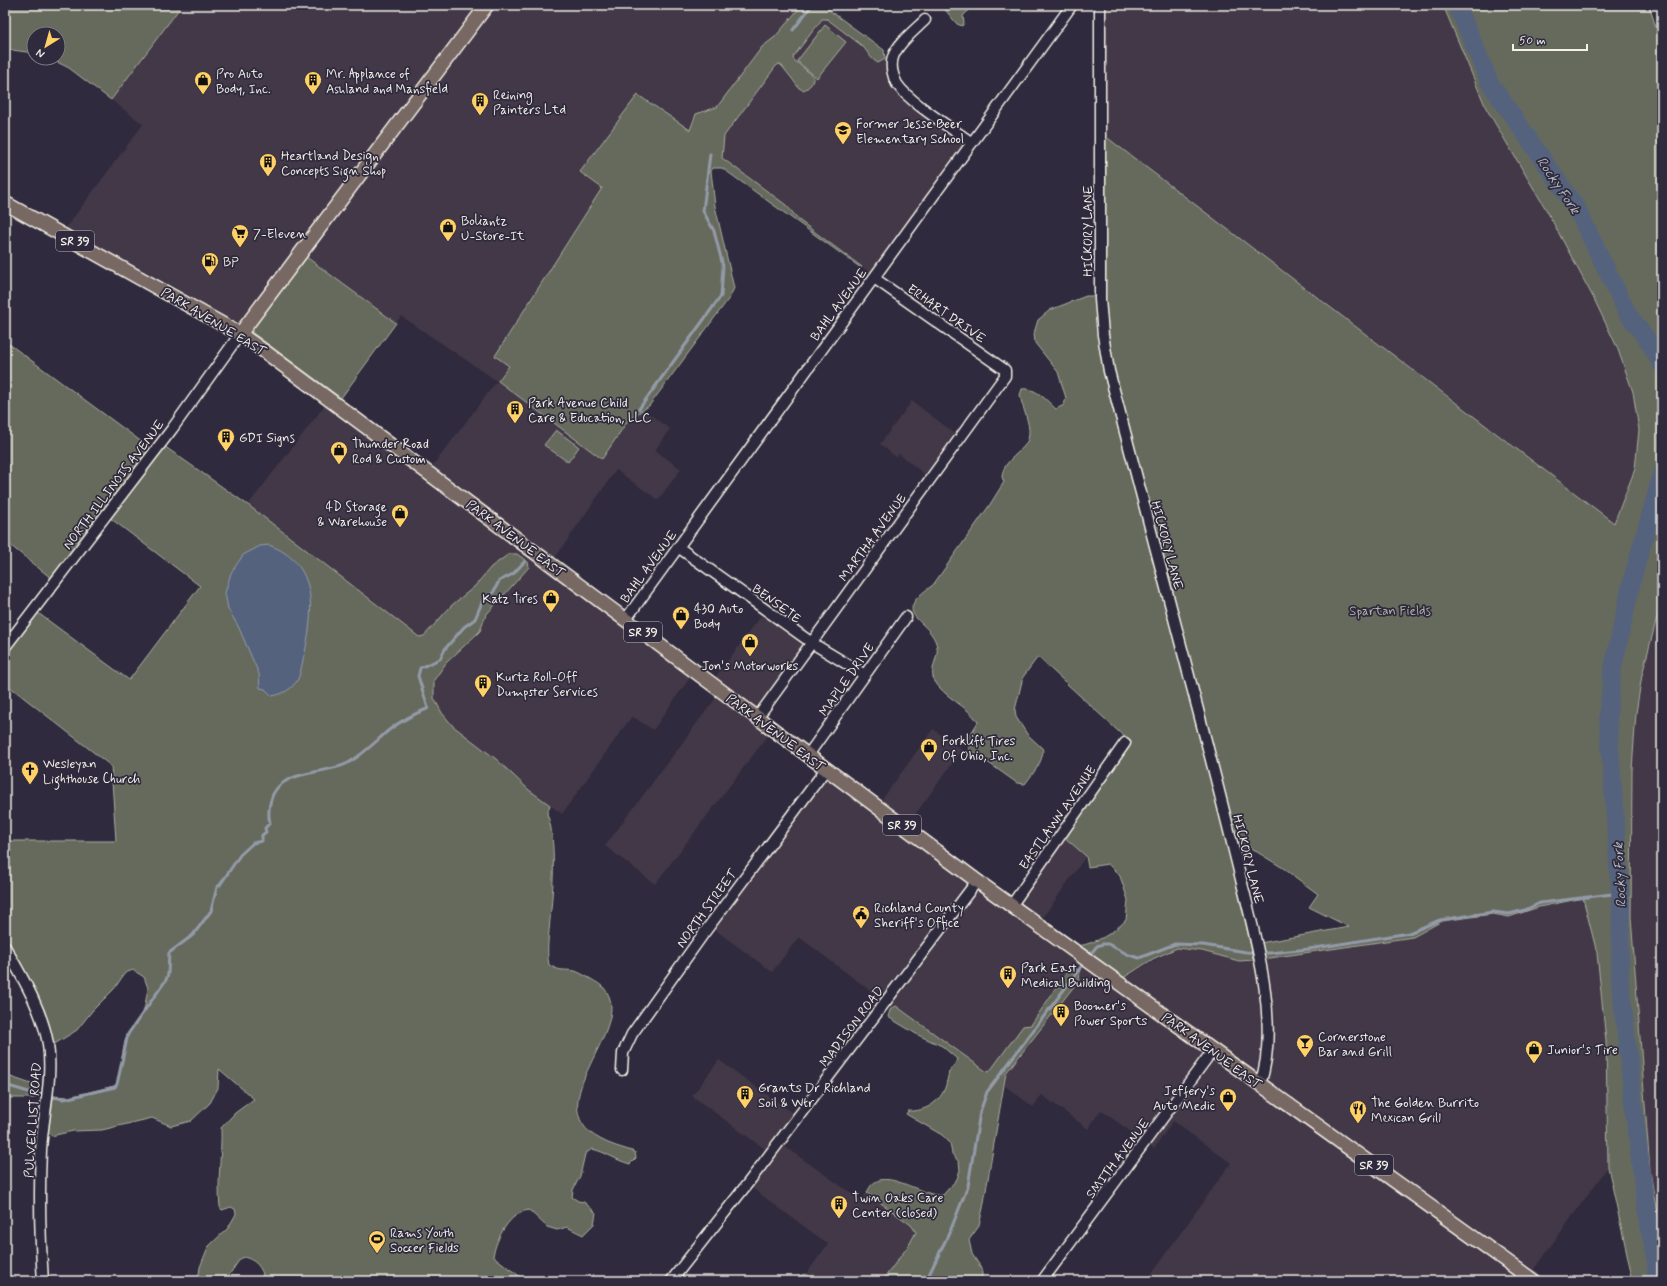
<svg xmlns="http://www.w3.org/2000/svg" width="1667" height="1286" viewBox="0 0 1667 1286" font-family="Mynerve,sans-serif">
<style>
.built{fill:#433947}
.green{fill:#656a5d;stroke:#acaea2}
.water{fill:#54627d;stroke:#949ba8}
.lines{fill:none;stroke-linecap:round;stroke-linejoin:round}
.stream{stroke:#949ba8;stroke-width:3}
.river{stroke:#54627d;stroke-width:18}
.minor-casing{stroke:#f4f1e8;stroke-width:13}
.major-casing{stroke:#f4f1e8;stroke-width:16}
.minor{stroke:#2f2a3d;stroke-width:10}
.major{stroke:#776864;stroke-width:13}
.labels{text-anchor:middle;stroke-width:3.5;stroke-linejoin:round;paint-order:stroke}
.shield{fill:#2f2a3d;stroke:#b9b5b5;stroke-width:1}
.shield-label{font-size:12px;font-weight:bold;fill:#f4f1e8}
.poi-label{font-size:13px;fill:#f4f1e8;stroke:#2f2a3d;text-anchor:start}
.street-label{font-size:13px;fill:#f4f1e8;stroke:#2f2a3d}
.park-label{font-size:13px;fill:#b4b4a9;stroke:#2f2a3d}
.water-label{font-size:14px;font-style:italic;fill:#b4b8bd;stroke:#2f2a3d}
</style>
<rect width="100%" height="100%" fill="#2f2a3d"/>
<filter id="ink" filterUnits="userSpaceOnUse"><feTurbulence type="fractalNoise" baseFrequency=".025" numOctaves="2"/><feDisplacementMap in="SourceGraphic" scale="8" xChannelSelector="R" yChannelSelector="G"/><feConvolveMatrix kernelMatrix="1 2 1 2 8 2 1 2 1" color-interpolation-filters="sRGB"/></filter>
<g filter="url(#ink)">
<path class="built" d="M 182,5 L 802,5 L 775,37 L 762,47 L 717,108 L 694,116 L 690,130 L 677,123 L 649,101 L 638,95 L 636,97 L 581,172 L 602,188 L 495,356 L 509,366 L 498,381 L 602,459 L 629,419 L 644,410 L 670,429 L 655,450 L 681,469 L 658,500 L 616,470 L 548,568 L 692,675 L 653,730 L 632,716 L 562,814 L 529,790 L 496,759 L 453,726 L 442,713 L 434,698 L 434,680 L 446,663 L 480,631 L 486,615 L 528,567 L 528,562 L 491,567 L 474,587 L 452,605 L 424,636 L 419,637 L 248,505 L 325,405 L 425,476 L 497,381 L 401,316 L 396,323 L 305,256 L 250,331 L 158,278 L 65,229 L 143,124 L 111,100 Z
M 1105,5 L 1443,5 L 1486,108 L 1547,211 L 1594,299 L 1617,347 L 1633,392 L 1639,430 L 1635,469 L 1614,523 L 1105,136 Z
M 822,19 L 827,19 L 861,45 L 865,48 L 867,53 L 878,63 L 885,59 L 889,61 L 891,75 L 967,142 L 870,273 L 800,221 L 786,205 L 722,158 L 724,136 L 776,66 L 779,64 L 782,66 L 791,80 L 803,90 L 813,76 L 794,60 L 793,57 Z
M 912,401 L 957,435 L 927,476 L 899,454 L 896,457 L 880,444 Z
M 1662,598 L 1662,1244 L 1650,1171 L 1631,917 L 1632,770 L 1636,713 L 1642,675 Z
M 765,611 L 807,642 L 752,719 L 770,733 L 655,884 L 605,846 L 724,687 L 714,679 Z
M 933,729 L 962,750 L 901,834 L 1010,914 L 1064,837 L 1086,856 L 1042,919 L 1123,978 L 1177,948 L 1202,951 L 1239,961 L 1263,959 L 1413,937 L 1442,921 L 1493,914 L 1509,916 L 1539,907 L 1583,898 L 1597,953 L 1606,1041 L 1608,1167 L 1534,1269 L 1550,1281 L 1146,1281 L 1231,1163 L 1173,1121 L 1154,1149 L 1101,1110 L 1088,1129 L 1042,1095 L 1033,1107 L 1005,1086 L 1006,1073 L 1079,980 L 1080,972 L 1075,967 L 1069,969 L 1031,1025 L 990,1071 L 987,1072 L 896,1006 L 890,1010 L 889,1005 L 799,937 L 772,972 L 714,929 L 825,776 L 873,812 Z
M 719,1060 L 794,1114 L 766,1150 L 692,1096 Z
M 784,1146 L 861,1200 L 867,1193 L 911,1225 L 916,1232 L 913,1239 L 882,1281 L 815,1281 L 806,1274 L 828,1244 L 752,1188 Z"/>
<path class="green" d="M 5,5 L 182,5 L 111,100 L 69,68 L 49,58 L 58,58 L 58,34 L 34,34 L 34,53 L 5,49 Z
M 802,5 L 826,5 L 829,10 L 884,50 L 885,59 L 878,63 C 869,58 868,51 861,45 L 827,19 L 822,19 L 793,57 L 794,60 L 813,76 C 814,83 809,88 803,90 L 799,88 L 782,66 L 779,64 L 776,66 L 724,136 L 722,158 L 786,205 L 800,221 L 862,267 L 861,268 L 722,168 L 713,168 L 711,171 L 715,206 L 734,288 L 730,297 L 649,406 L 629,419 L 602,459 L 498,381 L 509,366 L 495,356 L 602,188 L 580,172 L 636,97 L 638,95 L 690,130 L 696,114 L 717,107 L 762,47 L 775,37 Z
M 941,5 L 970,5 L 967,12 L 963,16 L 964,23 L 962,26 L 957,24 Z
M 1443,5 L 1649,5 L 1662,47 L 1662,598 L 1642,675 L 1636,713 L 1632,770 L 1631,917 L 1650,1171 L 1662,1244 L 1662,1281 L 1633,1281 L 1608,1167 L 1606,1041 L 1597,953 L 1583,898 L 1539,907 L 1509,917 L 1493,914 L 1442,921 L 1413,937 L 1263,959 L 1260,943 L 1349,927 L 1309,907 L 1318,894 L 1283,868 L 1249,847 L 1238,849 L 1113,369 L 1106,329 L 1104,296 L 1105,136 L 1614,523 L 1635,469 L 1639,430 L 1633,392 L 1617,347 L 1594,299 L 1547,211 L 1486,108 Z
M 825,25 L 846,42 L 817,78 L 797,61 Z
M 305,256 L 396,323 L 341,398 L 250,331 Z
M 1086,296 L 1095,296 L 1097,328 L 1103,371 L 1229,850 L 1254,960 L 1239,961 L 1202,951 L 1177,948 L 1153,959 L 1123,978 L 1079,946 C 1098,942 1112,934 1126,920 L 1128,900 L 1120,876 L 1108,864 L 1088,867 L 1086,856 L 1064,837 L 1131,743 L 1039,658 L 1037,658 L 1023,677 L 1015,710 L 1016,717 L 1027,734 L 1043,749 C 1043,763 1033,773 1025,784 L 1017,783 L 969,749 L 967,740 L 978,722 C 967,705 944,698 934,680 C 929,669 939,657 937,647 C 932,618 886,617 933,585 L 989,506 L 1004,482 L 1002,477 C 1004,456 1028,452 1029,434 C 1030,422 1022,407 1020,395 L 1022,389 C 1036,387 1047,401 1056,409 L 1064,405 L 1066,398 L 1058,372 L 1035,343 L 1034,333 L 1038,320 L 1050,310 Z
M 5,341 L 150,448 L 51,578 L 5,541 Z
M 556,430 L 579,447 L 568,462 L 544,445 Z
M 164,446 L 248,505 L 419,637 L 424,636 L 452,605 L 474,587 L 491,567 L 509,554 L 517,554 L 528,562 L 529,567 L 486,615 L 480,631 L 446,663 L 434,680 L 434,698 L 442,713 L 453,726 L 496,759 L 529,790 L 550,805 L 547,814 C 557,837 553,893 550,919 C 549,935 546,950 549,965 C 561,972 563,969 575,971 C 579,972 601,984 604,988 C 638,1027 534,1104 600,1139 C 610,1145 623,1148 635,1152 L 636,1158 L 630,1164 C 615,1160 606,1152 592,1149 L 585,1154 L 580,1176 L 573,1190 L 572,1197 L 578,1201 L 584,1202 L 596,1213 L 594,1224 L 583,1235 L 567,1227 L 557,1230 L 547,1227 L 529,1210 C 509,1213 497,1237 493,1256 L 526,1281 L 259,1281 L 263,1274 C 259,1264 254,1260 244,1257 L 240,1259 L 225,1281 L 198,1281 L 200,1267 L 208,1247 L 228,1228 L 236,1214 L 235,1209 L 231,1207 L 222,1210 L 220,1207 C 217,1180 222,1154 221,1128 L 235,1113 L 254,1099 L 219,1069 L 218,1088 L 210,1103 L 191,1121 L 171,1126 L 152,1118 L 102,1130 L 73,1131 L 51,1136 L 48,1133 L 53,1096 L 69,1097 L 114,1086 L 117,1084 L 125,1041 L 128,1033 L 144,1011 L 148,988 L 144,977 L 133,970 L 125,973 L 114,989 L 92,1011 L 77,1030 L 53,1045 L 19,963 L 5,938 L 5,841 L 116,841 L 111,766 L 5,683 L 5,656 L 38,613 L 129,680 L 200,586 L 110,518 Z
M 1075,967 L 1080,972 L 1079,980 L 1006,1073 L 983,1208 L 979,1226 L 969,1240 L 972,1254 L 982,1269 L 982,1281 L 882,1281 L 909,1245 L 916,1232 L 911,1225 L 867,1193 C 879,1160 921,1198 943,1195 L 957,1179 L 960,1170 L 959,1162 L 952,1154 L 950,1143 L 942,1135 L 906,1114 L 908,1111 C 925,1112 941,1102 946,1085 C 947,1081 948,1076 949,1072 C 951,1067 956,1065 957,1059 L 942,1046 L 918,1035 L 888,1017 L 890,1010 L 896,1006 L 987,1072 L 990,1071 L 1023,1026 L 1031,1025 L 1069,969 Z
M 5,1075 L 34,1085 L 37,1096 L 34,1098 L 5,1098 Z
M 806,1274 L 815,1281 L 795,1281 L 801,1275 Z"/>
<path class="water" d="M 269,545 C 318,563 314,610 305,652 C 302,661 302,670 298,679 C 292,689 284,694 272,696 L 265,689 L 260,688 L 259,674 L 238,626 L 228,609 L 225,593 L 231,573 L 243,555 L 260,546 Z"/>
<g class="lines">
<path class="stream" d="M 793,30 L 812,5
M 639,409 L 721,296 L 723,266 L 714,231 L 703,211 L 710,154
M 1088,957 L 1097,946 L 1103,944 L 1108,944 L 1129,955 L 1139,958 L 1175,944 L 1203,945 L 1246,952 L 1269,953 L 1309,949 L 1409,933 L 1440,920 L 1493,912 L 1509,914 L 1525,910 L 1540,903 L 1620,893
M 5,1085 L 32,1093 L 64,1099 L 115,1087 L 117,1084 L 128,1034 L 166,980 L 168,974 L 169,953 L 193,935 L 211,911 L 217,887 L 220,885 L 240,855 L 253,843 L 262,841 L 262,835 L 266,832 L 265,828 L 270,823 C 267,812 270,794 279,786 C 292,772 329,772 346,764 C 362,756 375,742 389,730 C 401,721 413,714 427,709 L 428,708 L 418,676 L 420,668 L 440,659 L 445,649 L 464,627 L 475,619 L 483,600 L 493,593 L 499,581 L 513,574 L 525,561
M 926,1281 L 951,1229 L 968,1186 L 980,1112 L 987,1092 L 1084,963"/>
<path class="river" d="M 1457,5 L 1490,83 L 1577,209 L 1628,314 L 1651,345 L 1662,365
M 1656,1281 L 1656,1263 L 1646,1208 L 1635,1119 L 1620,979 L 1621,905 L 1608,717 L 1612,672 L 1633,576 L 1662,474"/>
<defs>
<path id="minor" d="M 1100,5 L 1100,299 L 1103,335 L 1109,371 C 1137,478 1165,585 1193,691 C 1208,748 1223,806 1237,863 C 1252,926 1282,1021 1260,1084
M 925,20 C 914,31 898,43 893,57 C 890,66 893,77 897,84 C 909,102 953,129 972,143
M 678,547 L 812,643 L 865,675
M 626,619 L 1072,5
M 5,647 L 172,429 L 240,334
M 757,718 L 1005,376 L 1005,370 L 874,278
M 808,755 L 906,617
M 1011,906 L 1125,743
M 5,947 C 22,977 42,1009 48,1044 C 53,1080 43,1114 41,1150 C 39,1194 40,1237 43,1281
M 622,1070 L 623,1053 L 632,1034 L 704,933 L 826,769
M 671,1281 L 748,1183 L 977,881
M 1042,1281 L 1213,1050"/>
<path id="major" d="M 5,203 L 240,334 L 264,351 L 977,881 L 1534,1281
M 240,334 L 487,5"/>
</defs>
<use href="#minor" class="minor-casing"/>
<use href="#major" class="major-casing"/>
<use href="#minor" class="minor"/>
<use href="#major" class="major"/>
</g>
</g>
<defs>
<symbol id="shop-pin" viewBox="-11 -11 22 30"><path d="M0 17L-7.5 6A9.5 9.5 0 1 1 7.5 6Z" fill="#ffd166" stroke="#2f2a3d"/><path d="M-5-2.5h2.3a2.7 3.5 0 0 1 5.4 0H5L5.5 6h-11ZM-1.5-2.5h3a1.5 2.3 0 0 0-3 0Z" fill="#111"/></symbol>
<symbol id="building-pin" viewBox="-11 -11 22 30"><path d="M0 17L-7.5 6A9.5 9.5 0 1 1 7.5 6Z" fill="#ffd166" stroke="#2f2a3d"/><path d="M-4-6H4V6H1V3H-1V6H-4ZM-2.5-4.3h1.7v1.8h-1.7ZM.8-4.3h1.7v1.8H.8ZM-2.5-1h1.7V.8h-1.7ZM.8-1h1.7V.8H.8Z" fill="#111"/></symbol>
<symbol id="school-pin" viewBox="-11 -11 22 30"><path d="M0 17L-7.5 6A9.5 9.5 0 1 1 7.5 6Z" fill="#ffd166" stroke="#2f2a3d"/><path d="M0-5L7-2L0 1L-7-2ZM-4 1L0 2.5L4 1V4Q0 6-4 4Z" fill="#111"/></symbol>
<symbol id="supermarket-pin" viewBox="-11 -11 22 30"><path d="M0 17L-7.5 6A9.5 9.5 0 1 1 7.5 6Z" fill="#ffd166" stroke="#2f2a3d"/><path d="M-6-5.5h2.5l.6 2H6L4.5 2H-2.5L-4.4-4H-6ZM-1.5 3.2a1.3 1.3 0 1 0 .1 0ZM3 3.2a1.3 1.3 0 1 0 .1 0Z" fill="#111"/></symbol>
<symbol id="fuel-pin" viewBox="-11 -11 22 30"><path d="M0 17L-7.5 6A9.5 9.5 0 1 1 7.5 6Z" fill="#ffd166" stroke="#2f2a3d"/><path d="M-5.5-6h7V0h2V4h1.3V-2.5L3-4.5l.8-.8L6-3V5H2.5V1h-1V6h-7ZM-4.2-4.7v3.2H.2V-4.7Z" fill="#111"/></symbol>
<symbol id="church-pin" viewBox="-11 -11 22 30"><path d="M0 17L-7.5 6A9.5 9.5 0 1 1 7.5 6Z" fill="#ffd166" stroke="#2f2a3d"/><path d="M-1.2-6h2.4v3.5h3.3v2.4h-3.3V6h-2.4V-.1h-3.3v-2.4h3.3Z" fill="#111"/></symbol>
<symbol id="civic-pin" viewBox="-11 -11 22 30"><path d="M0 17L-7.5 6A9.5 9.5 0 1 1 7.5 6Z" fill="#ffd166" stroke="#2f2a3d"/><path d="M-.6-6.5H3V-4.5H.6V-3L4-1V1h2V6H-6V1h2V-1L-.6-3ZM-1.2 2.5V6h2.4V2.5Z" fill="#111"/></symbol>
<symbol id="bar-pin" viewBox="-11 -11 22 30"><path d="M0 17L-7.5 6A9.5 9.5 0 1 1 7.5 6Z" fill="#ffd166" stroke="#2f2a3d"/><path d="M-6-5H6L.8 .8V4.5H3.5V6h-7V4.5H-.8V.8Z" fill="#111"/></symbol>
<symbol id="restaurant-pin" viewBox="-11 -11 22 30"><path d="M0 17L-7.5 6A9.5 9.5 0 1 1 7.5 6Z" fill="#ffd166" stroke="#2f2a3d"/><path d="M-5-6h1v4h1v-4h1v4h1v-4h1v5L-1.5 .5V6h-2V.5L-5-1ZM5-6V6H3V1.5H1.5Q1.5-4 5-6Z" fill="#111"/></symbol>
<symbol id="stadium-pin" viewBox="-11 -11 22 30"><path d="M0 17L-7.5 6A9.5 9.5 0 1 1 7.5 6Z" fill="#ffd166" stroke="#2f2a3d"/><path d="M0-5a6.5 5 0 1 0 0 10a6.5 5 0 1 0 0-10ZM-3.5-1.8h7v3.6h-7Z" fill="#111"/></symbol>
</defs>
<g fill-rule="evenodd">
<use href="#shop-pin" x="193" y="70" width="20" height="27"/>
<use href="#building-pin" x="303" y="70" width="20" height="27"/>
<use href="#building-pin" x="470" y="91" width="20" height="27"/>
<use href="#school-pin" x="833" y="120" width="20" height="27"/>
<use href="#building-pin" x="258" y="152" width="20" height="27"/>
<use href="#shop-pin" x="438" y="217" width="20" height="27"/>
<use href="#supermarket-pin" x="230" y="223" width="20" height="27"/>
<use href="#fuel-pin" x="200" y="251" width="20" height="27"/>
<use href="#building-pin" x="505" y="399" width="20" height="27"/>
<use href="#building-pin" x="216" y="427" width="20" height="27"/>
<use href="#shop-pin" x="329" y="440" width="20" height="27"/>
<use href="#shop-pin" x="390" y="503" width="20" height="27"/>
<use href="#shop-pin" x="541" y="588" width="20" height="27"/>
<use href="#shop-pin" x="671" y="605" width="20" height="27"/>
<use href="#shop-pin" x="740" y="632" width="20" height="27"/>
<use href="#building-pin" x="473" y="673" width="20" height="27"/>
<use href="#shop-pin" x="919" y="737" width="20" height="27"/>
<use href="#church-pin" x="20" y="760" width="20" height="27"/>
<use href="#civic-pin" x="851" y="904" width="20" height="27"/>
<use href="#building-pin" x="998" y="964" width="20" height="27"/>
<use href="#building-pin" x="1051" y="1002" width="20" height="27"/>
<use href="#bar-pin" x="1295" y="1033" width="20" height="27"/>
<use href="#shop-pin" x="1524" y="1039" width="20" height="27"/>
<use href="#building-pin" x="735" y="1084" width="20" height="27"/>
<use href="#shop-pin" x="1218" y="1087" width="20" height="27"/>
<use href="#restaurant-pin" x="1348" y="1099" width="20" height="27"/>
<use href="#building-pin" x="829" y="1194" width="20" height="27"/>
<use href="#stadium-pin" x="367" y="1229" width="20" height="27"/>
</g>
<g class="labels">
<g class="shield">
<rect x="56" y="231" width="38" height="20" rx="3"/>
<rect x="624" y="622" width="38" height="20" rx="3"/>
<rect x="883" y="815" width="38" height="20" rx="3"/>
<rect x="1355" y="1155" width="38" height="20" rx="3"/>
</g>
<g class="shield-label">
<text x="75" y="245">SR 39</text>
<text x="643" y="636">SR 39</text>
<text x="902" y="829">SR 39</text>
<text x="1374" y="1169">SR 39</text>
</g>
<g class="poi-label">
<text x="216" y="78">Pro Auto<tspan x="216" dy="15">Body, Inc.</tspan></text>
<text x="326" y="78">Mr. Applance of<tspan x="326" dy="15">Ashland and Mansfield</tspan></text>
<text x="493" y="99">Reining<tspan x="493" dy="15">Painters Ltd</tspan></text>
<text x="856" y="128">Former Jesse Beer<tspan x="856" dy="15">Elementary School</tspan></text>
<text x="281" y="160">Heartland Design<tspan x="281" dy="15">Concepts Sign Shop</tspan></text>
<text x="461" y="225">Boliantz<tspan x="461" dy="15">U-Store-It</tspan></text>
<text x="253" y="238">7-Eleven</text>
<text x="223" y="266">BP</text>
<text x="528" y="407">Park Avenue Child<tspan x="528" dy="15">Care &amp; Education, LLC</tspan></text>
<text x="239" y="442">GDI Signs</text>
<text x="352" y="448">Thunder Road<tspan x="352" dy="15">Rod &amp; Custom</tspan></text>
<text x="387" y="511" text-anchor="end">4D Storage<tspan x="387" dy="15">&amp; Warehouse</tspan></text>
<text x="538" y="603" text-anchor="end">Katz Tires</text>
<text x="694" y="613">430 Auto<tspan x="694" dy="15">Body</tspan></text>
<text x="750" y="670" text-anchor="middle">Jon's Motorworks</text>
<text x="496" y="681">Kurtz Roll-Off<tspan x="496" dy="15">Dumpster Services</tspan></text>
<text x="942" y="745">Forklift Tires<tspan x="942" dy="15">Of Ohio, Inc.</tspan></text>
<text x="43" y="768">Wesleyan<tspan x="43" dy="15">Lighthouse Church</tspan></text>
<text x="874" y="912">Richland County<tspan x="874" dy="15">Sheriff's Office</tspan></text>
<text x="1021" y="972">Park East<tspan x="1021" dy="15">Medical Building</tspan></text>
<text x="1074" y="1010">Boomer's<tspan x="1074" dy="15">Power Sports</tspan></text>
<text x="1318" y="1041">Cornerstone<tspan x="1318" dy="15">Bar and Grill</tspan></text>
<text x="1547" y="1054">Junior's Tire</text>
<text x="758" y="1092">Grants Dr Richland<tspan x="758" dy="15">Soil &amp; Wtr</tspan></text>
<text x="1215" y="1095" text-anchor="end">Jeffery's<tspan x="1215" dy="15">Auto Medic</tspan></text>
<text x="1371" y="1107">The Golden Burrito<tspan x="1371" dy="15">Mexican Grill</tspan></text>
<text x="852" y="1202">Twin Oaks Care<tspan x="852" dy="15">Center (closed)</tspan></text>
<text x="390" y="1237">Rams Youth<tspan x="390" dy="15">Soccer Fields</tspan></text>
</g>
<g class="street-label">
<text transform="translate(1087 231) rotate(-90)" y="5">HICKORY LANE</text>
<text transform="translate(838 304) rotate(-54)" y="5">BAHL AVENUE</text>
<text transform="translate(947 313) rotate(35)" y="5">ERHART DRIVE</text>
<text transform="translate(214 321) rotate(31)" y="5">PARK AVENUE EAST</text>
<text transform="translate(113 484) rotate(-53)" y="5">NORTH ILLINOIS AVENUE</text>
<text transform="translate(872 537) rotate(-54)" y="5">MARTHA AVENUE</text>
<text transform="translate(516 538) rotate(37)" y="5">PARK AVENUE EAST</text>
<text transform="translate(1168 545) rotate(75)" y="5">HICKORY LANE</text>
<text transform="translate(648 566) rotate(-54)" y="5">BAHL AVENUE</text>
<text transform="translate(777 603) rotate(36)" y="5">BENSETE</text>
<text transform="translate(846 679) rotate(-55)" y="5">MAPLE DRIVE</text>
<text transform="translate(776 732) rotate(37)" y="5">PARK AVENUE EAST</text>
<text transform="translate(1057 817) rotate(-55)" y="5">EASTLAWN AVENUE</text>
<text transform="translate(1249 859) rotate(76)" y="5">HICKORY LANE</text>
<text transform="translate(706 908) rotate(-54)" y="5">NORTH STREET</text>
<text transform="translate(851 1026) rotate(-53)" y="5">MADISON ROAD</text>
<text transform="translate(1212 1050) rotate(36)" y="5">PARK AVENUE EAST</text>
<text transform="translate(32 1120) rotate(-86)" y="5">PULVER LIST ROAD</text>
<text transform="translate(1117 1158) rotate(-53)" y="5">SMITH AVENUE</text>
</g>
<g class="park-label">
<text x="1390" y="615">Spartan Fields</text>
</g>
<g class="water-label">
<text transform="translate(1559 185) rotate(56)" y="5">Rocky Fork</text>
<text transform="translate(1619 875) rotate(-93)" y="5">Rocky Fork</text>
</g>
</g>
<rect width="1667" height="1286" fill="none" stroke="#2f2a3d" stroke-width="20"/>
<rect x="10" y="10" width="1647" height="1266" fill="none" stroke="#f4f1e8" stroke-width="1.5" filter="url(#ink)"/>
<g transform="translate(46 46) rotate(217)"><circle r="19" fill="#2f2a3d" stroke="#7e7a81"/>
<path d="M0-3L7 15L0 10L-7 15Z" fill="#ffd166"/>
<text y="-6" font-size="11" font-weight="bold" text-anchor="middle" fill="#f4f1e8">N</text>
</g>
<path d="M1513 44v6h74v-6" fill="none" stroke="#f4f1e8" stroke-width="2"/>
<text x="1519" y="44" font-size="12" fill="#f4f1e8" stroke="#2f2a3d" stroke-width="3" paint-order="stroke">50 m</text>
</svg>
